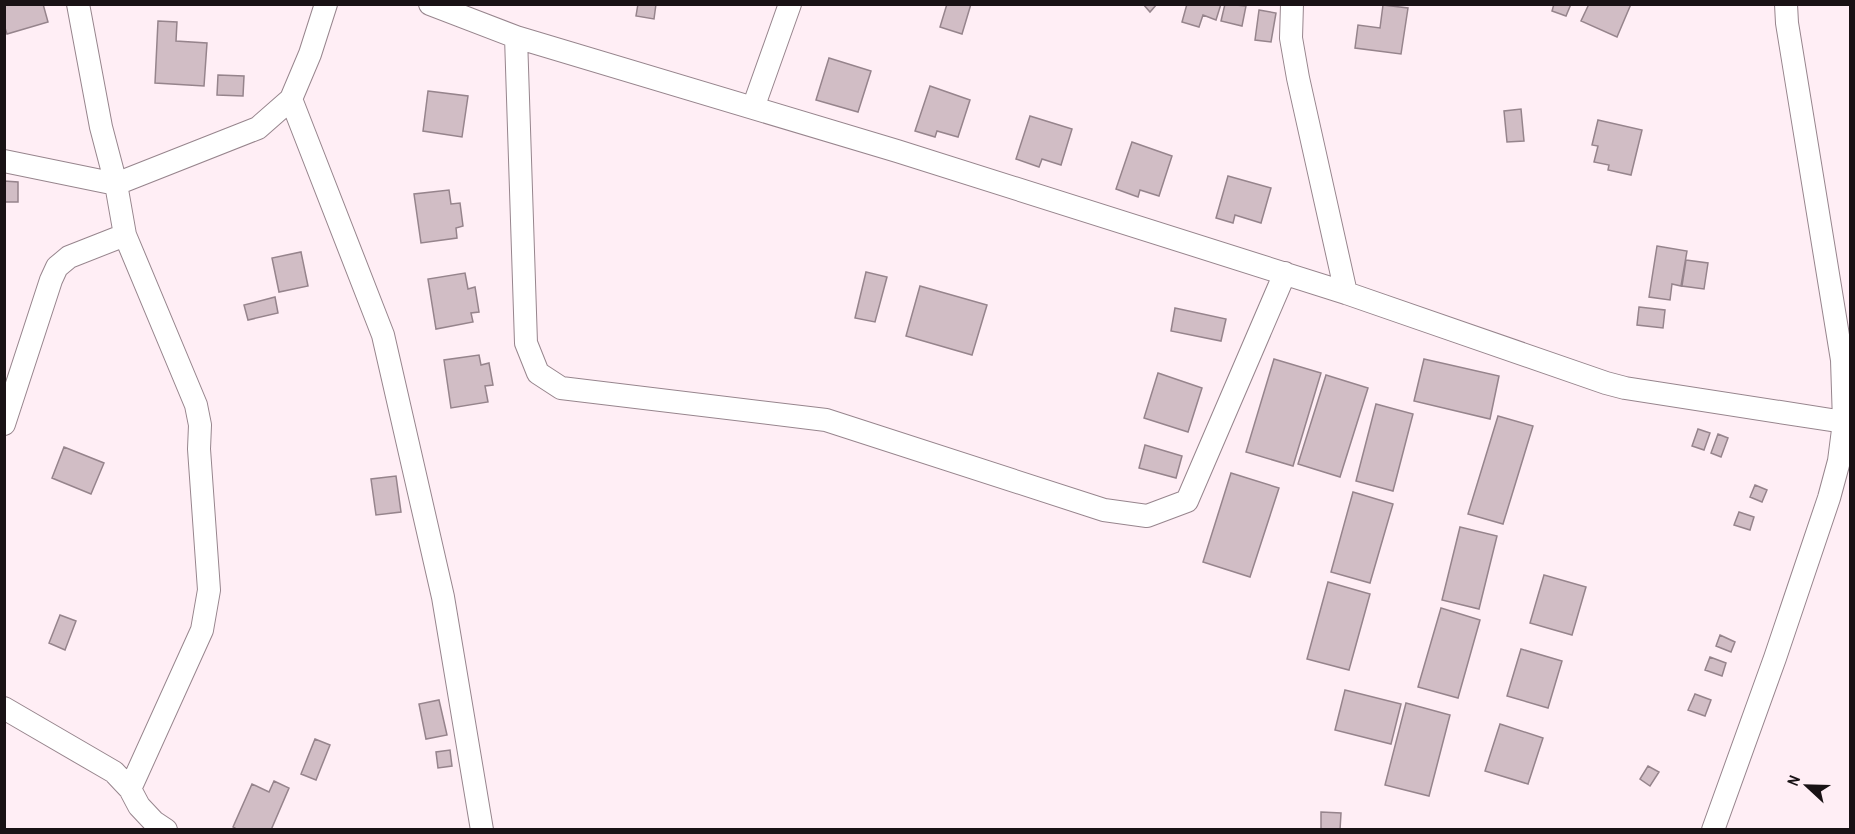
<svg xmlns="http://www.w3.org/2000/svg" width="1855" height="834" viewBox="0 0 1855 834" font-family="'Archivo Narrow',sans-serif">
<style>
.building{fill:#d1bdc5;stroke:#96848c;stroke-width:1.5}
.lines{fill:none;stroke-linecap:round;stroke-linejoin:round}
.minor-casing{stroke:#97858d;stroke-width:24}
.minor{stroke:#fff;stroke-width:22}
</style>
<rect width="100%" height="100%" fill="#ffeef5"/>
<path class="building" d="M 4,4 L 43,4 L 48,22 L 7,34 L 4,25 Z
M 638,4 L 656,4 L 654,19 L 636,16 Z
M 947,4 L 971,4 L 962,34 L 940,27 Z
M 1143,4 L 1157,4 L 1150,12 Z
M 1187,4 L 1221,4 L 1216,20 L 1203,15 L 1199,27 L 1182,22 Z
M 1225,4 L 1246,6 L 1242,26 L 1221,21 Z
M 1554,4 L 1571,4 L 1566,16 L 1552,11 Z
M 1589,4 L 1631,4 L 1617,37 L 1581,21 Z
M 1383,5 L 1408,8 L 1401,54 L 1355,48 L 1358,25 L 1380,28 Z
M 1259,10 L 1276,13 L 1271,42 L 1255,40 Z
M 158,21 L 177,22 L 176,41 L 207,43 L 204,86 L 155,83 Z
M 829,58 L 871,71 L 858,112 L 816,100 Z
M 218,75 L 244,76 L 243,96 L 217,95 Z
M 930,86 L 970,100 L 958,137 L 937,131 L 935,137 L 915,131 Z
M 428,91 L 468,96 L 462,137 L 423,131 Z
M 1521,109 L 1524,141 L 1507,142 L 1504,111 Z
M 1030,116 L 1072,129 L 1061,165 L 1042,159 L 1039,167 L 1016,159 Z
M 1598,120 L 1642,130 L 1631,175 L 1608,170 L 1609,165 L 1594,162 L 1598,146 L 1592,145 Z
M 1132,142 L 1172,156 L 1159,196 L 1140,190 L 1138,197 L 1116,189 Z
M 1228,176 L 1271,188 L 1261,223 L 1235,215 L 1233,223 L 1216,218 Z
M 4,181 L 18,182 L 18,202 L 4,202 Z
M 449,190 L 451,204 L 460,203 L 463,226 L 456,228 L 457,238 L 421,243 L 414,194 Z
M 1657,246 L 1687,251 L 1681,286 L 1672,284 L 1670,300 L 1649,297 Z
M 301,252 L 308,286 L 279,292 L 272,258 Z
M 1686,260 L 1708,263 L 1704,289 L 1682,286 Z
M 866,272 L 887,277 L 875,322 L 855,318 Z
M 465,273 L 468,289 L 475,287 L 479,312 L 471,313 L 473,322 L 436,329 L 428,279 Z
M 920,286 L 987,305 L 972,355 L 906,336 Z
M 275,297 L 278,313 L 248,320 L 244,305 Z
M 1639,307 L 1665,310 L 1663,328 L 1637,325 Z
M 1175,308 L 1226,319 L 1221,341 L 1171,331 Z
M 479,355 L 481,365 L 489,363 L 493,385 L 485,386 L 488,402 L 451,408 L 444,360 Z
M 1274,359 L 1321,373 L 1293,466 L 1246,452 Z
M 1424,359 L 1499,376 L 1490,419 L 1414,401 Z
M 1158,373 L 1202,388 L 1188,432 L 1144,418 Z
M 1326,375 L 1368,388 L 1340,477 L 1298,464 Z
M 1376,404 L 1413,414 L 1393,491 L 1356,481 Z
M 1498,416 L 1533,426 L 1503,524 L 1468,514 Z
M 1698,429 L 1710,433 L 1704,450 L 1692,446 Z
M 1718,434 L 1728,438 L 1721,457 L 1711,453 Z
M 1145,445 L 1182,456 L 1176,478 L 1139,468 Z
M 64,447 L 104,463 L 91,494 L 52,478 Z
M 1231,473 L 1279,488 L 1250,577 L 1203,562 Z
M 396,476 L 401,512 L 376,515 L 371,479 Z
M 1755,485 L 1767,490 L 1762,502 L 1750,497 Z
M 1353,492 L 1393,504 L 1370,583 L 1331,572 Z
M 1739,512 L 1754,517 L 1750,530 L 1734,525 Z
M 1460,527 L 1497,536 L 1479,609 L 1442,600 Z
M 1544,575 L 1586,587 L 1572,635 L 1530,623 Z
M 1328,582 L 1370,594 L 1349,670 L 1307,659 Z
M 1441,608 L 1480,620 L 1458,698 L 1418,687 Z
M 60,615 L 76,621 L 65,650 L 49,643 Z
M 1720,635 L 1735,642 L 1731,652 L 1716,646 Z
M 1521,649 L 1562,661 L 1548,708 L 1507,696 Z
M 1710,657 L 1726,663 L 1722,676 L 1705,670 Z
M 1345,690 L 1401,704 L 1391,744 L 1335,730 Z
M 1695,694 L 1711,700 L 1705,716 L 1688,710 Z
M 439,700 L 447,735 L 426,739 L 419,704 Z
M 1406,703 L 1450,715 L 1429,796 L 1385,785 Z
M 1500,724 L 1543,738 L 1528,784 L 1485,771 Z
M 315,739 L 330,745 L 316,780 L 301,774 Z
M 450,750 L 452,766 L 438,768 L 436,752 Z
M 1648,766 L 1659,772 L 1650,786 L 1640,779 Z
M 274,781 L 289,788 L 271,830 L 238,830 L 233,827 L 252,784 L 269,792 Z
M 1321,812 L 1341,813 L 1340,830 L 1321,830 Z"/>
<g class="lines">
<defs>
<path id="minor" d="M 78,4 L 101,127 L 116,184 L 125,235 L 196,405 L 200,425 L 199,449 L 209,590 L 202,630 L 130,789
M 430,4 L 516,37 L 897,151 L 1346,293 L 1606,383 L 1625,388 L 1844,422
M 1292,4 L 1291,38 L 1298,78 L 1346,293
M 516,37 L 526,343 L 538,373 L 561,388 L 826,420 L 1104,510 L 1147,516 L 1187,501 L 1285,273
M 291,99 L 383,335 L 443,597 L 482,830
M 753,108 L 790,4
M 4,161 L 116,184 L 258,128 L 291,99 L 310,54 L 326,4
M 4,424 L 51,280 L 57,267 L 69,257 L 125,235
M 4,708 L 114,772 L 130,789 L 139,806 L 154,822 L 166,830
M 1713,830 L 1775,658 L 1829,498 L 1839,461 L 1844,422 L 1842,360 L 1787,23 L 1786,4"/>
</defs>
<use href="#minor" class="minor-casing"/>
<use href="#minor" class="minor"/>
</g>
<rect width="1855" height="834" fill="none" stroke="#191215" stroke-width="12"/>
<g transform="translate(1807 786) rotate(292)" stroke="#ffeef5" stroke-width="4.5" paint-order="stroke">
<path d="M0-4.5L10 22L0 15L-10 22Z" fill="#191215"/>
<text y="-9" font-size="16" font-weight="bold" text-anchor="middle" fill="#191215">N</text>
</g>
</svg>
